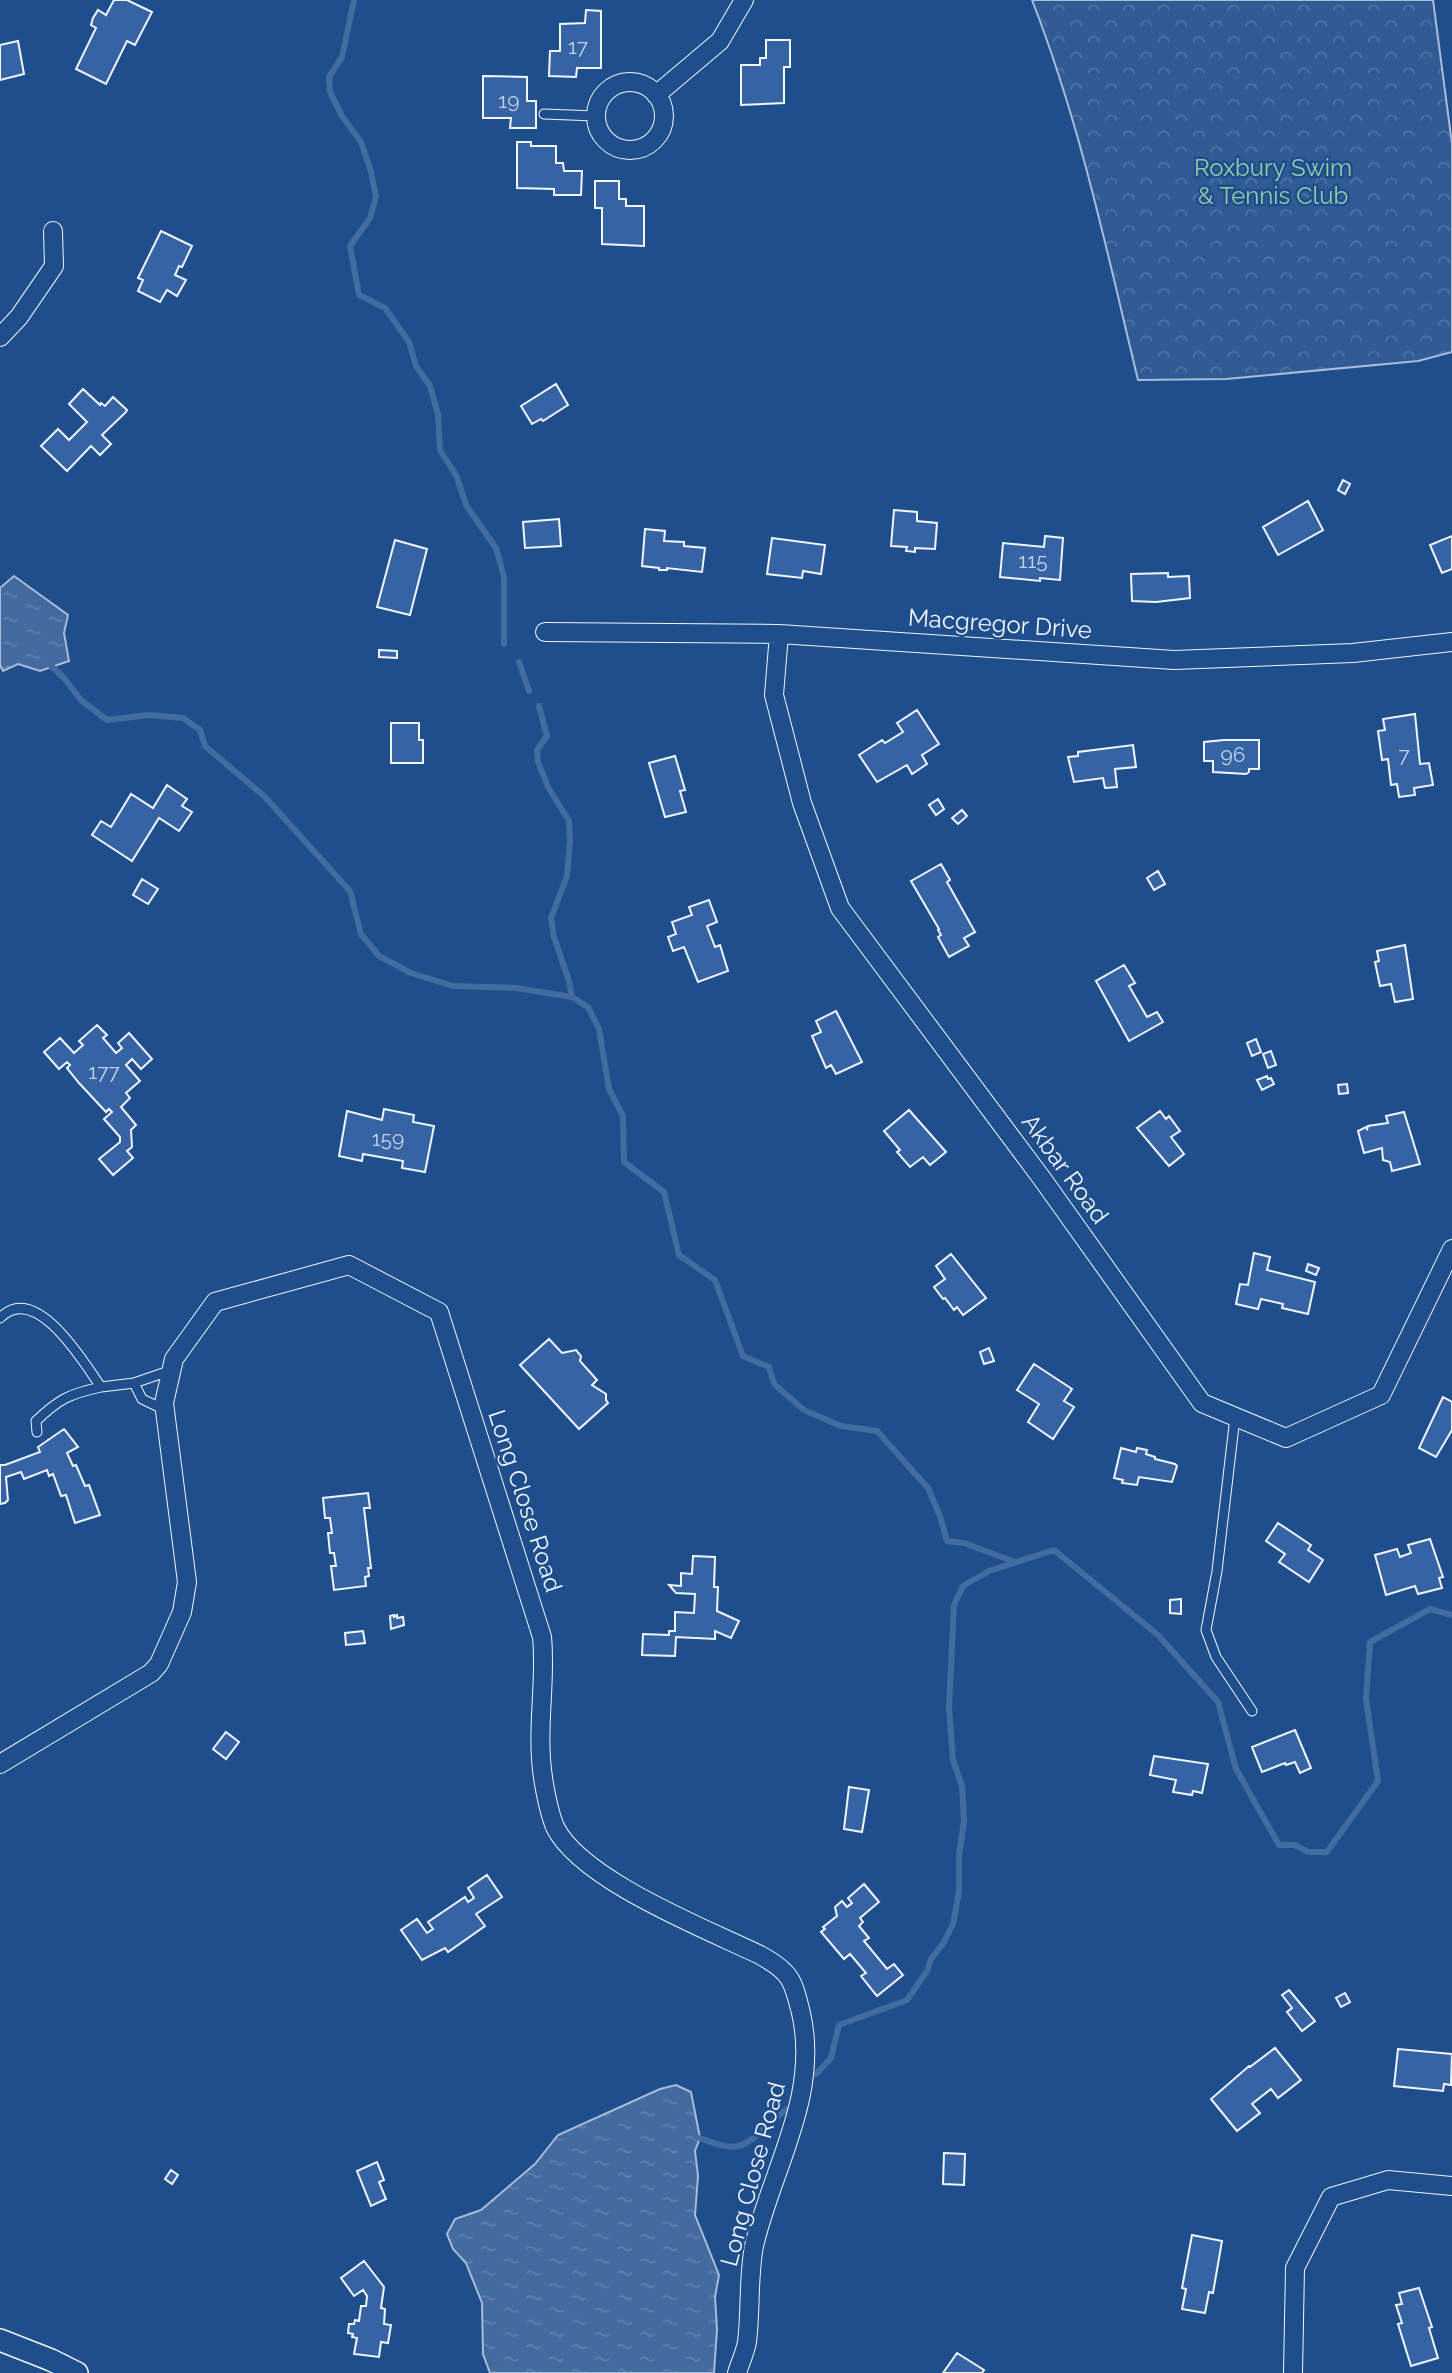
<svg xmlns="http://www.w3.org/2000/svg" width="1452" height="2373" viewBox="0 0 1452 2373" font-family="Raleway,sans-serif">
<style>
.park{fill:url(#park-crowns);stroke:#a8bbd7;stroke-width:2}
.water{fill:url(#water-ripples);stroke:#a8bbd7;stroke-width:2}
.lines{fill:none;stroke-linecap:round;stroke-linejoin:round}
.stream{stroke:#446ba0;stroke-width:6}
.building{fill:#3563a3;stroke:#f2f6ff;stroke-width:2}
.service-casing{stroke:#f2f6ff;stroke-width:11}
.minor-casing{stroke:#f2f6ff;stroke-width:20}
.tertiary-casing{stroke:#f2f6ff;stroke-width:24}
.service{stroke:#1f4e8c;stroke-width:9}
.minor{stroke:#1f4e8c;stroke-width:18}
.tertiary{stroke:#1f4e8c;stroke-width:21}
.labels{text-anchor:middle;stroke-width:5;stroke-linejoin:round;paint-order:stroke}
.number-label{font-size:21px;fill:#c3d1e8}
.park-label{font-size:24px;fill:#97c8a6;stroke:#1f4e8c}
.street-label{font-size:24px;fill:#f2f6ff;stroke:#1f4e8c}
</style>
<defs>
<pattern id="park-crowns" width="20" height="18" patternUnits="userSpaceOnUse" patternTransform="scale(1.75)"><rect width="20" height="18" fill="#305b95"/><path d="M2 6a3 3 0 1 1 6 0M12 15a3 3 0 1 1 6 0" fill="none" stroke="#4e73a5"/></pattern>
<pattern id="water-ripples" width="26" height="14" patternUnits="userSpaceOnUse" patternTransform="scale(1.75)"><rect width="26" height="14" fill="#446ba0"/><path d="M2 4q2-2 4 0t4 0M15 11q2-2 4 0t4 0" fill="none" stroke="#5f81ae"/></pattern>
</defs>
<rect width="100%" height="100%" fill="#1f4e8c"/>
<path class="park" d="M 1032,0 L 1433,0 L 1452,144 L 1452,352 L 1418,361 L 1226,379 L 1138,380 C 1107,252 1080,123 1032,0 Z"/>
<path class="water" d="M 14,576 L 68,615 L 64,633 L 69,661 L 40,671 L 18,664 L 3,671 L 0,665 L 0,588 Z
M 676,2085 L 691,2092 L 700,2138 L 695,2151 L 698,2176 L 695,2215 L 719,2275 L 715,2297 L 717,2329 L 714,2373 L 490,2373 L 483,2354 L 482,2303 L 466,2263 L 453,2249 L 447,2234 L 455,2219 L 481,2210 L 535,2164 L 558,2135 L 660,2089 Z"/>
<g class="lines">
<path class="stream" d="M 354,0 L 342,57 L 329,77 L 330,92 L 342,116 L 361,142 L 371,172 L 376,197 L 370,218 L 350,246 L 359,295 L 385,308 L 409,342 L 416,366 L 430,386 L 438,414 L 440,450 L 457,477 L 466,505 L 496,548 L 504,577 L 504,644
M 47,662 L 64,678 L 81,700 L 107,720 L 149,715 L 183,718 L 200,730 L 205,746 L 264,796 L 350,891 L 361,934 L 379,956 L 411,973 L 453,986 L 516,988 L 572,997 L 588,1007 L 599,1029 L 609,1089 L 623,1116 L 624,1162 L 664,1192 L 679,1255 L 715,1280 L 743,1356 L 769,1367 L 774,1384 L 804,1410 L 841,1426 L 877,1431 L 928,1488 L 940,1516 L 947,1541 L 964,1543 L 1015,1562
M 519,662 L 529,691
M 539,706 L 547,736 L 537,750 L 538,762 L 548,787 L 569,821 L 570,841 L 567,876 L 551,918 L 554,937 L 569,981 L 572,997
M 816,2074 L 831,2058 L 839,2025 L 907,2000 L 927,1971 L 931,1959 L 944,1942 L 953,1924 L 959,1892 L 959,1856 L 964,1821 L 962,1786 L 953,1760 L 949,1707 L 954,1605 L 963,1586 L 989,1571 L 1054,1550 L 1158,1635 L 1218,1702 L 1236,1769 L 1279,1845 L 1295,1845 L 1308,1852 L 1327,1852 L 1378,1781 L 1366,1699 L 1370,1642 L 1430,1609 L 1452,1615
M 700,2138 C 711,2142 726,2149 738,2146 C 757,2141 771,2119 787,2109"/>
</g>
<path class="building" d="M 114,0 L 127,0 L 152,12 L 135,45 L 127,41 L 106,84 L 76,69 L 96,28 L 91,25 L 93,18 L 98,10 L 106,15 Z
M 586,10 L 601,11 L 601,68 L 577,68 L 576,77 L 549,76 L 550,51 L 560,51 L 560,24 L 585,23 Z
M 766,40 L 790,40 L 790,67 L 784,67 L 784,103 L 741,105 L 741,65 L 760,65 L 760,58 L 766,58 Z
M 18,41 L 24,74 L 0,80 L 0,45 Z
M 483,76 L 527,77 L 527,101 L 536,101 L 536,128 L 510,128 L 511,118 L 483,118 Z
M 517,142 L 531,142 L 531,146 L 556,146 L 556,163 L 563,163 L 564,171 L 582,171 L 581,195 L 554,195 L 554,189 L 517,188 Z
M 595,181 L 619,181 L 619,199 L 626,199 L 626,206 L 644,206 L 644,246 L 602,244 L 602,208 L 595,208 Z
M 161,231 L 192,246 L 182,267 L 179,266 L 175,275 L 186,280 L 177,296 L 167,290 L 160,302 L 138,291 L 143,280 L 138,278 Z
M 556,384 L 568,405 L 543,421 L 541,419 L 532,424 L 521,406 Z
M 83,389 L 100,405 L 101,403 L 105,406 L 113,397 L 127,410 L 126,412 L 102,435 L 111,444 L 100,455 L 91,446 L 67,471 L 41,446 L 58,429 L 69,440 L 87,422 L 69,404 Z
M 1343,480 L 1350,484 L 1345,494 L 1338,490 Z
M 1308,501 L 1323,530 L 1278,555 L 1263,527 Z
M 894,510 L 917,512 L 917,521 L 937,523 L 935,549 L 915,548 L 915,552 L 906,551 L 907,547 L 891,546 Z
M 559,519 L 561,546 L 525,548 L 523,522 Z
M 645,529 L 665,531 L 664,541 L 684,542 L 684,546 L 705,548 L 702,572 L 667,568 L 667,570 L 659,570 L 659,568 L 642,566 Z
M 1045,536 L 1063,538 L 1060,580 L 1040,578 L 1040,581 L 1000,577 L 1003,543 L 1044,547 Z
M 1452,536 L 1452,569 L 1442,573 L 1430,545 Z
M 772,538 L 825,545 L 821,574 L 803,571 L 802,578 L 767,574 Z
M 395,540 L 427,549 L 410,615 L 377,607 Z
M 1168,573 L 1168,577 L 1189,576 L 1190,598 L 1156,602 L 1132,601 L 1131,574 Z
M 379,650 L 397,651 L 397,658 L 379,657 Z
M 917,710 L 939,744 L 922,755 L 927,764 L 912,774 L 907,765 L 877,782 L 859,755 L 882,740 L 885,743 L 903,732 L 897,723 Z
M 1415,714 L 1420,764 L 1429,763 L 1433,785 L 1414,788 L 1415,795 L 1399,797 L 1397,784 L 1391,785 L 1388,759 L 1382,760 L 1378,731 L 1385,730 L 1383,719 Z
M 391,723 L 419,723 L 419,740 L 423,740 L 423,763 L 391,763 Z
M 1224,740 L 1259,740 L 1259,769 L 1249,769 L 1249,772 L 1246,774 L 1213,772 L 1213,761 L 1204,761 L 1204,742 Z
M 1133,745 L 1136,767 L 1115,769 L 1117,787 L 1105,788 L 1103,778 L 1074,782 L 1068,757 L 1078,756 L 1078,752 Z
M 675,756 L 685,790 L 680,791 L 686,812 L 665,817 L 649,763 Z
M 167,785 L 187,799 L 182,806 L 192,812 L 179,831 L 159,818 L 132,861 L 92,835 L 101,821 L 111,827 L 131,794 L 153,808 Z
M 938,799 L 944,809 L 936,815 L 929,805 Z
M 962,810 L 967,816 L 958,824 L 952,818 Z
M 941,864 L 950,880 L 947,882 L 975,932 L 964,938 L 969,946 L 949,957 L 938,937 L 941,935 L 938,930 L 939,929 L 911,881 Z
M 1158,871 L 1165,884 L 1154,890 L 1147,878 Z
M 142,879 L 158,889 L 148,904 L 133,895 Z
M 709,900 L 717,922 L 707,926 L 715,947 L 720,945 L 728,971 L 698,982 L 684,947 L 673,951 L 668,937 L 676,934 L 672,922 L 692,915 L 689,907 Z
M 1405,945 L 1413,999 L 1395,1002 L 1391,984 L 1380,986 L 1375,962 L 1379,961 L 1377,951 Z
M 1124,965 L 1135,983 L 1129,986 L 1147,1017 L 1157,1012 L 1163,1022 L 1129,1041 L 1096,981 Z
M 836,1011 L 862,1062 L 836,1074 L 831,1065 L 826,1068 L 812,1036 L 821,1032 L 816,1021 Z
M 97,1025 L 107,1035 L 103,1038 L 116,1053 L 122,1048 L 118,1043 L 129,1033 L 152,1059 L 141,1069 L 132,1059 L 126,1065 L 140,1081 L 126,1093 L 130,1098 L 121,1107 L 136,1125 L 131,1130 L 132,1147 L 127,1151 L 133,1158 L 113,1175 L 99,1159 L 120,1142 L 120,1137 L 104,1119 L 112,1112 L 109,1109 L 106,1112 L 79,1083 L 67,1068 L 70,1065 L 67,1062 L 59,1069 L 44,1052 L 60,1038 L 74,1053 L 83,1045 L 79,1041 Z
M 1256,1039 L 1261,1052 L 1252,1056 L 1247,1043 Z
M 1271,1051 L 1276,1065 L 1268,1068 L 1263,1054 Z
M 1267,1076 L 1268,1079 L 1271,1078 L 1274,1084 L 1262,1090 L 1257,1080 Z
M 1347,1084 L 1348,1093 L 1339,1094 L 1338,1085 Z
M 384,1109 L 414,1115 L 413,1122 L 434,1126 L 425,1172 L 402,1168 L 403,1161 L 363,1154 L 362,1161 L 339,1156 L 347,1111 L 382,1120 Z
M 909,1110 L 946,1152 L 930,1165 L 923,1157 L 910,1167 L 897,1152 L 900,1150 L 884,1131 Z
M 1160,1111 L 1166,1119 L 1169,1116 L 1180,1131 L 1171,1137 L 1184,1154 L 1169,1166 L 1137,1128 Z
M 1404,1112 L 1420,1164 L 1392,1171 L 1390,1162 L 1383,1160 L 1382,1148 L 1364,1153 L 1358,1131 L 1366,1127 L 1367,1129 L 1368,1126 L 1388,1123 L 1386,1116 Z
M 1254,1253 L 1270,1257 L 1267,1270 L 1315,1282 L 1308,1314 L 1282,1308 L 1283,1304 L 1261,1299 L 1258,1309 L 1236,1304 L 1240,1284 L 1248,1285 Z
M 951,1254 L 986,1298 L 963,1315 L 957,1307 L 954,1310 L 945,1298 L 943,1299 L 934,1287 L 945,1279 L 936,1266 Z
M 1308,1264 L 1319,1268 L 1316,1275 L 1306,1271 Z
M 549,1339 L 562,1353 L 576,1350 L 581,1356 L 580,1361 L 597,1380 L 592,1385 L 606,1394 L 606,1400 L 608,1403 L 579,1429 L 520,1365 Z
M 989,1348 L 994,1361 L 984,1364 L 980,1352 Z
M 1034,1364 L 1072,1389 L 1064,1401 L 1074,1407 L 1053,1439 L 1028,1422 L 1039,1404 L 1017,1390 Z
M 1443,1397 L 1452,1402 L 1452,1430 L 1436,1457 L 1419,1448 Z
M 64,1429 L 78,1447 L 67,1453 L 73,1466 L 76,1465 L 85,1486 L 89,1485 L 100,1515 L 75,1523 L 66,1495 L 61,1496 L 53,1474 L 49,1476 L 47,1470 L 24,1479 L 21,1472 L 6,1477 L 8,1500 L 5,1503 L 0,1504 L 0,1465 L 5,1465 L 40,1452 L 38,1447 Z
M 1121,1448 L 1136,1452 L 1137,1448 L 1147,1450 L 1146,1454 L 1155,1457 L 1155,1459 L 1175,1464 L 1177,1466 L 1172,1482 L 1139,1477 L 1137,1485 L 1122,1483 L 1123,1480 L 1114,1478 Z
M 368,1493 L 370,1508 L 364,1508 L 371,1568 L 368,1568 L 369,1576 L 365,1577 L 366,1586 L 334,1590 L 331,1566 L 336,1566 L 334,1553 L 330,1553 L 328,1533 L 332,1533 L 330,1518 L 325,1518 L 323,1498 Z
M 1278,1523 L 1311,1545 L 1308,1550 L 1323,1560 L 1309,1582 L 1279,1562 L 1285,1554 L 1266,1541 Z
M 1430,1539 L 1443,1577 L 1439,1578 L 1442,1588 L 1418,1594 L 1415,1586 L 1386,1595 L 1375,1555 L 1397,1549 L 1400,1557 L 1411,1553 L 1408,1545 Z
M 693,1556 L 715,1557 L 714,1587 L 718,1587 L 717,1611 L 739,1621 L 731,1638 L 715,1631 L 715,1639 L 676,1637 L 675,1656 L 642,1655 L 643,1634 L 669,1635 L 669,1631 L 675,1631 L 675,1612 L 694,1613 L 695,1594 L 676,1593 L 669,1585 L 681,1586 L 681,1573 L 692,1574 Z
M 1181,1599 L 1181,1614 L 1170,1613 L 1170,1600 Z
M 394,1615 L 394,1617 L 397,1615 L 397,1618 L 403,1617 L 404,1625 L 391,1629 L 390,1616 Z
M 363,1631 L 365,1643 L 346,1645 L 345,1633 Z
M 1295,1730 L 1311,1768 L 1300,1773 L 1295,1762 L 1286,1765 L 1285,1763 L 1262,1772 L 1252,1747 Z
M 226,1732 L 239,1742 L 226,1759 L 213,1749 Z
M 1154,1756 L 1208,1764 L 1202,1793 L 1193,1791 L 1192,1795 L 1173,1792 L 1176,1780 L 1150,1775 Z
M 849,1787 L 869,1790 L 862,1832 L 844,1829 Z
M 487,1875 L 502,1897 L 476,1914 L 485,1926 L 448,1952 L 445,1948 L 422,1960 L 401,1930 L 417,1919 L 427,1933 L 433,1929 L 428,1922 L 465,1897 L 468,1902 L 474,1898 L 468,1888 Z
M 864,1884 L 879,1902 L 860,1918 L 863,1922 L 859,1926 L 869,1938 L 864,1941 L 887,1969 L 894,1964 L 903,1975 L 877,1996 L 861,1976 L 866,1973 L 850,1954 L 844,1959 L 821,1932 L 825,1929 L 823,1927 L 837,1916 L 835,1907 L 842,1901 L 847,1907 L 852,1903 L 848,1898 Z
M 1289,1990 L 1315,2021 L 1302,2031 L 1287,2012 L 1292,2008 L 1282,1995 Z
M 1345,1993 L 1350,2002 L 1341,2007 L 1336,1998 Z
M 1275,2048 L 1301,2080 L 1278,2098 L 1271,2089 L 1252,2104 L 1260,2113 L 1237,2131 L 1211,2099 L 1249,2066 L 1250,2067 Z
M 1398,2049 L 1452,2054 L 1451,2085 L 1444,2084 L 1443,2091 L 1394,2086 Z
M 944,2153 L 965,2154 L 964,2185 L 943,2184 Z
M 377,2162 L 384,2180 L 379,2182 L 386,2199 L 371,2206 L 357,2171 Z
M 171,2170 L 178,2175 L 172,2184 L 165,2179 Z
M 1192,2235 L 1222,2241 L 1213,2293 L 1209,2292 L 1205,2313 L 1182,2309 L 1186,2289 L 1182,2288 Z
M 364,2261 L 384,2287 L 381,2308 L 385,2309 L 384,2324 L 391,2325 L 388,2343 L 381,2342 L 379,2357 L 354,2354 L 357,2338 L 352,2337 L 353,2334 L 348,2333 L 349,2324 L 354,2324 L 355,2320 L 359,2321 L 361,2306 L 366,2306 L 367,2296 L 363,2290 L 354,2296 L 341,2278 Z
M 1419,2288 L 1432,2327 L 1429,2328 L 1438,2358 L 1411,2366 L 1398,2324 L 1402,2323 L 1396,2305 L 1402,2304 L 1399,2293 Z
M 957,2353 L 984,2370 L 982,2373 L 943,2373 Z"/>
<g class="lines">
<defs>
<path id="service" d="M 544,114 L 596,116
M 0,1318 C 36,1281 84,1363 101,1387 L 134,1383 L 172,1370
M 134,1383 L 142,1399 L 165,1410
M 1235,1417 L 1217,1571 L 1206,1630 L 1216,1657 L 1252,1711
M 37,1432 L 36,1421 C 59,1399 69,1394 101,1387"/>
<path id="minor" d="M596 116a34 34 0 1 1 68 0a34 34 0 1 1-68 0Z
M 656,95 L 720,41 L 744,0
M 0,337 L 19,317 L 54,266 L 53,231
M 545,632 L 779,634 L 1174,660 L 1353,653 L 1452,642
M 779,634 L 774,695 L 802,803 L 840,908 L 1043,1180 L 1202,1403 L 1286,1438 L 1381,1395 L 1452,1249
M 0,1764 L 151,1673 L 159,1664 L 182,1612 L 187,1582 L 164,1403 L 174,1359 L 215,1302 L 349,1265 L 439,1312 L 542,1637 C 546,1678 538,1718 541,1759 C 542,1777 548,1810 555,1827 C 581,1880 706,1929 760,1955 C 791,1972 793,1980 801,2013 C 820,2096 772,2168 754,2246 C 748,2278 751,2310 747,2342 C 745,2353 740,2363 737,2373
M 1293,2373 L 1295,2268 L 1331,2197 L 1388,2180 L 1452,2186"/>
<path id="tertiary" d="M 0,2340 L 51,2360 L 77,2373"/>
</defs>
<use href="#service" class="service-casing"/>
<use href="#minor" class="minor-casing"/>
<use href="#tertiary" class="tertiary-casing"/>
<use href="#service" class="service"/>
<use href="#minor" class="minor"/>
<use href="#tertiary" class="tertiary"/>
</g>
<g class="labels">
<g class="number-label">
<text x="578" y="54">17</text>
<text x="509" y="108">19</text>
<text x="1033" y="568">115</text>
<text x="1233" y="762">96</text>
<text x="1404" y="762">7</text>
<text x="104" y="1079">177</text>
<text x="388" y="1146">159</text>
</g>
<g class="park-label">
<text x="1273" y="176">Roxbury Swim<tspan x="1273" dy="28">&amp; Tennis Club</tspan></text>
</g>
<g class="street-label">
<text transform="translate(1000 624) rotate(4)" y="8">Macgregor Drive</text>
<text transform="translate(1065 1169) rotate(54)" y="8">Akbar Road</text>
<text transform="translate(525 1501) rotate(72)" y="8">Long Close Road</text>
<text transform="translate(753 2174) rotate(-75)" y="8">Long Close Road</text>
</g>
</g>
</svg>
